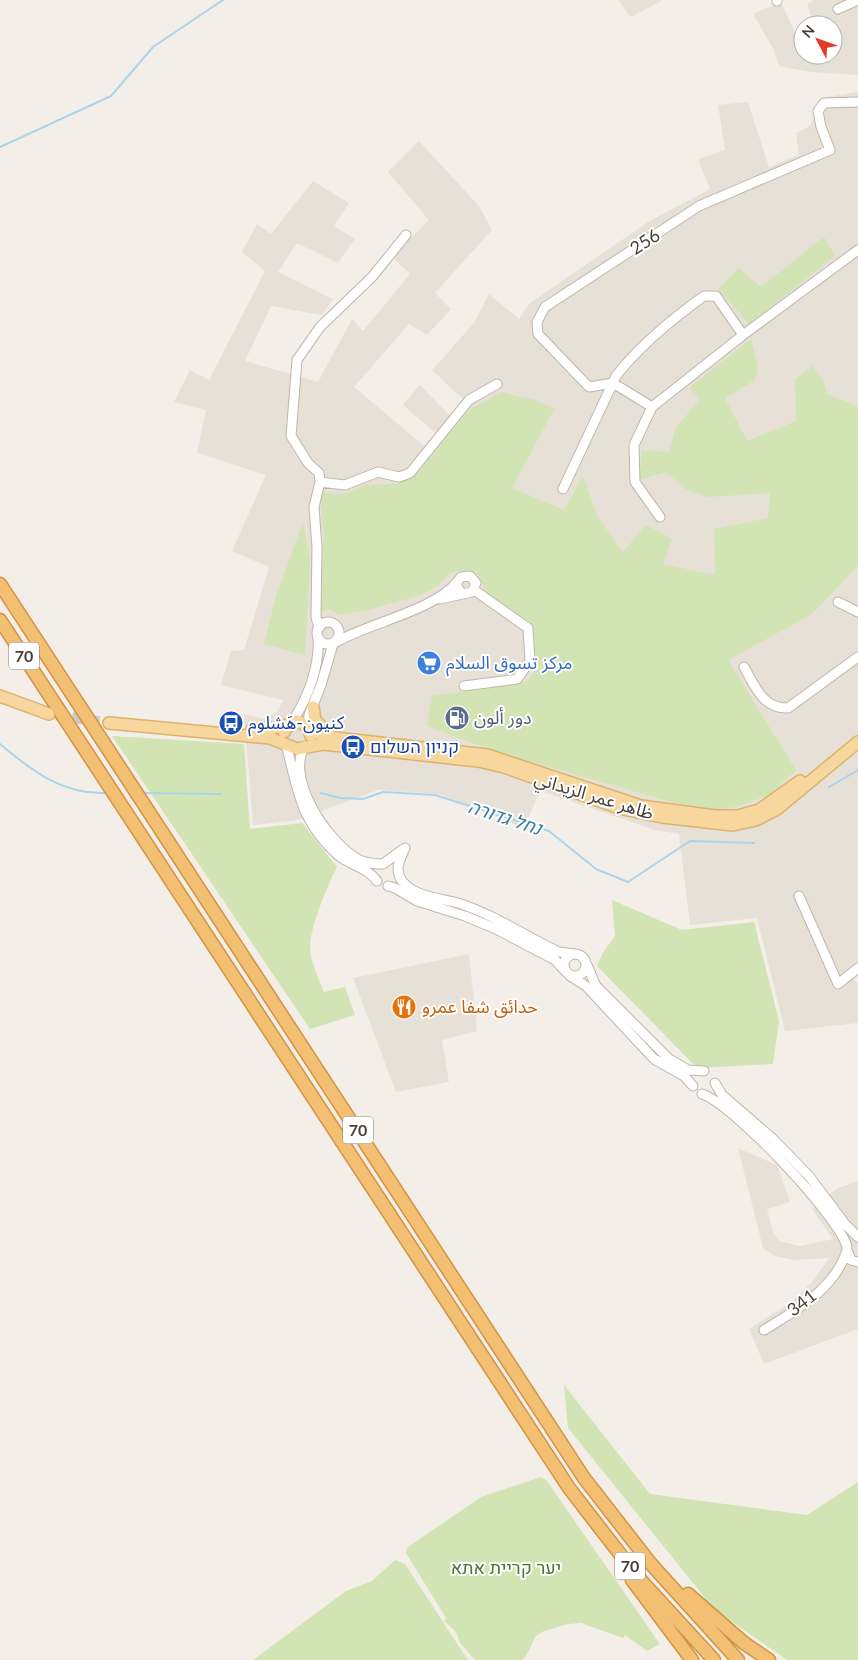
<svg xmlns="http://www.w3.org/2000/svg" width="858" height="1660" viewBox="0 0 858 1660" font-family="Lato,'Noto Sans Arabic',Heebo,sans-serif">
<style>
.residential{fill:#e6e0d7}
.green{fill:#d2e4b4}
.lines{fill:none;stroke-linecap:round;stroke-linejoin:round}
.stream{stroke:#a9d5eb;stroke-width:2}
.major-tunnel{stroke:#d0ccc5;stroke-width:11;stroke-dasharray:11 5.5;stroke-linecap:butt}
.minor-casing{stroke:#beb6ab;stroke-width:11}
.major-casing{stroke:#dbb36e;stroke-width:14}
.highway-casing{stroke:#d29343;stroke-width:15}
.minor{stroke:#fff;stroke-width:9}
.major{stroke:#f7d79d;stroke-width:11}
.highway{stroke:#f3bf73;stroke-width:12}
.labels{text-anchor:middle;stroke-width:4;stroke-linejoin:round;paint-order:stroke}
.shield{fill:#fff;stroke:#7e7973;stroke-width:1}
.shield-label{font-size:16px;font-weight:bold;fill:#463f37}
.street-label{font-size:18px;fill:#463f37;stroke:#fff}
.shop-label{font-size:18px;fill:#366cbe;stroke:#fff;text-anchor:start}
.service-label{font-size:18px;fill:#4e5e75;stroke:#fff;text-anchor:start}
.transit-label{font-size:18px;fill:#164399;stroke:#fff;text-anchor:start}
.food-label{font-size:18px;fill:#c56008;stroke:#fff;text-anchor:start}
.park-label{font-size:18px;fill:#4e732f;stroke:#fff}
.water-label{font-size:19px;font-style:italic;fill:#367ca2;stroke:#fff}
</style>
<rect width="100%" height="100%" fill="#f3efe8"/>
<path class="residential" d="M 618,0 L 663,0 L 631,17 Z
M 815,0 L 858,0 L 858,75 L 810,72 L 779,66 L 774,50 L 753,14 L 781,2 L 797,37 L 803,37 L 803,55 L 833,55 L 833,25 L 814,25 L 807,4 Z
M 858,92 L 858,976 L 854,978 L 858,986 L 858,1023 L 785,1031 L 757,918 L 690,925 L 679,834 L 655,830 L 540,791 L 524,828 L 440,794 L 378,790 L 298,820 L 253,825 L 244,714 L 265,719 L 278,711 L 283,700 L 221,685 L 231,651 L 244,650 L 269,567 L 232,551 L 266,475 L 197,453 L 206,410 L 174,402 L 190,370 L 209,380 L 265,271 L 242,252 L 257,224 L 271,234 L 313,181 L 349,203 L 334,226 L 355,239 L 338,263 L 297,243 L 278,272 L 333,299 L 322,315 L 271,306 L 245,361 L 318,382 L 352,319 L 363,331 L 410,274 L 392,257 L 429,220 L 388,172 L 419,141 L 479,206 L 492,230 L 435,293 L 451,309 L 427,335 L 409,324 L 354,387 L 429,450 L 439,436 L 403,405 L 420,385 L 453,419 L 464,400 L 432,370 L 474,323 L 489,294 L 519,319 L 530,303 L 648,222 L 710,189 L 698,159 L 725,150 L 718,105 L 748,102 L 769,167 L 799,155 L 796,133 L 810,126 L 822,98 Z
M 469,954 L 477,1031 L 442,1040 L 449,1082 L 396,1092 L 353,978 Z
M 738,1148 L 777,1165 L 790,1202 L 767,1209 L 773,1232 L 779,1241 L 800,1246 L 833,1239 L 812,1209 L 836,1189 L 858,1181 L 858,1329 L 764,1364 L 749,1329 L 790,1303 L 812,1282 L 829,1258 L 793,1260 L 775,1256 L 763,1248 Z"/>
<path class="green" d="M 824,237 L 835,256 L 749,324 L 718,289 L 739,268 L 761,287 Z
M 751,339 L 758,366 L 755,380 L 725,398 L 747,441 L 796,421 L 795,380 L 812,366 L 823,379 L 827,394 L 858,407 L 858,566 L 812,614 L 728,660 L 796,770 L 770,794 L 741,806 L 717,810 L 675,803 L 500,753 L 427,726 L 432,696 L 528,681 L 537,665 L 531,622 L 488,596 L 478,575 L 463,570 L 449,573 L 438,586 L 418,596 L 364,611 L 340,615 L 329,609 L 318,612 L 324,536 L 320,497 L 324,492 L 340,495 L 367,485 L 395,484 L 419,472 L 469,410 L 501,392 L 535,400 L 554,409 L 512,488 L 564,510 L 583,476 L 597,516 L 623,552 L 646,525 L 672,539 L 663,564 L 715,575 L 714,529 L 768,518 L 770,493 L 708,497 L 687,490 L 666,472 L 639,480 L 642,450 L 669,452 L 676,428 L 700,399 L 689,388 Z
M 303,522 L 310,559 L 305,655 L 264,644 L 276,596 Z
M 112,736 L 244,744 L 250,829 L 302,823 L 337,867 C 328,884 309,930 310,948 C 311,963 318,977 324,992 L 345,987 L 355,1015 L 310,1029 Z
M 612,900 L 682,930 L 754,922 L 779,1021 L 773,1064 L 697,1068 L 597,966 L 602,954 L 615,936 Z
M 564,1385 L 650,1494 L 807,1515 L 858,1482 L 858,1660 L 787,1660 L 714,1609 L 568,1428 Z
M 541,1477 L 547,1481 L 660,1644 L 647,1651 L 625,1635 L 623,1638 L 581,1623 L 568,1624 L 544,1631 L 536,1636 L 525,1658 L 521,1660 L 475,1660 L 460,1643 L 456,1632 L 444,1621 L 446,1618 L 406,1553 L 408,1547 L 481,1497 Z
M 395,1560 L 405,1564 L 468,1660 L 253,1660 L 346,1591 L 372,1581 Z"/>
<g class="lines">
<path class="stream" d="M 0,147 L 111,96 L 153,47 L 223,0
M 0,744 C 32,771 63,795 107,793
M 829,787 L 858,770
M 144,793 L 221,794
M 321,793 L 340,798 L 363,799 L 383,792 L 435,795 L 549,831 L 596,869 L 628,882 L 690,841 L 754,843"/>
<path class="major-tunnel" d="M 56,715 L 109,723"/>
<defs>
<path id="minor" d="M 777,0 L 777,1
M 838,9 L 858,0
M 652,407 L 613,383 L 589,387 L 538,334 L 537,322 L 545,307 L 699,206 L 830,150 L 821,127 L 818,111 L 824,103 L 858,102
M 320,482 L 345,485 L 378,472 L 399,477 L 410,473 L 469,400 L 497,384
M 563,489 L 616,376 C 640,345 672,319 704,296 L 716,296 L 743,335
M 660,517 L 635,482 L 634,445 L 652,407 L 743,335 L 858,250
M 440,599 L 472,592 L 476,583 L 470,576 L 461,577 L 457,582 L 457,588 L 463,594
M 838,602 L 858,612
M317 633a11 11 0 1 1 22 0a11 11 0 1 1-22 0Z
M 319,628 L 316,617 L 317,547 L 314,507 L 320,482 L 319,473 L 308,463 L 291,436 L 297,360 L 320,327 L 372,277 L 406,235
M 336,642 C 369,623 435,610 457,582
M 744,667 C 755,686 763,709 788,708 L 858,657
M 464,686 L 517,679 L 530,661 L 528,628 L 474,590
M 292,722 C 308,698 320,666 318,637
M 308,727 L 309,715 L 321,685 L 333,644
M 286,744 C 298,790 300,822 339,856 C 352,866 368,868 377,881
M 305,746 C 285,778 326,838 353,856 C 362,863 372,864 383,864 L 405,848 C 400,859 394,870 402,881 C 414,897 440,898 458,903 C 495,915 525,936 559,952 L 575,954
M 388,886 L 395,888 L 417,901 L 465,916 L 496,929 L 555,960 L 566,972
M 799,896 L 838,984 L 858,968
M564 965a11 11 0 1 1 22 0a11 11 0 1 1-22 0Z
M 587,965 L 596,986 L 669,1059 L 688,1070 L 704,1071
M 570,976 L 586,986 L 654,1059 L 684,1076 L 693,1086
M 715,1083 L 722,1095 L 772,1138 L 809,1176 L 845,1224 L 858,1237
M 702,1094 C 732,1103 840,1217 847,1247
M 847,1250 L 851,1260 L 858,1262
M 764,1330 C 796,1310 835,1289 847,1250"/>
<path id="major" d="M 0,696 L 49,714
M 313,707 L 315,720 L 329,734
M 109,723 L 270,738 L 297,749 L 323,744 L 478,761 L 504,767 L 619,808 L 662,817 L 733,825 L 756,820 L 777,809 L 858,742
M 252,729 L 269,729 L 287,725
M 310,730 L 327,737 L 487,755 L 641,806 L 715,816 L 738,816 L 759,810 L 800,781
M 284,732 L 289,724 L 298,721 L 308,727 L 311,736"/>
<path id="highway" d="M 0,584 L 584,1478 L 651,1564 L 738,1660
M 0,620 L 569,1488 L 637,1576 L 714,1660
M 632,1580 L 692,1660
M 688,1594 L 744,1643 L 769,1660"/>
</defs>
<use href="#minor" class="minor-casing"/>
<use href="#major" class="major-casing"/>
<use href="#highway" class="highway-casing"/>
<use href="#minor" class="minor"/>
<use href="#major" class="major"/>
<use href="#highway" class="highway"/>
</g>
<defs>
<symbol id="supermarket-disc" viewBox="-11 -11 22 22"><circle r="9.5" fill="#3f7fe0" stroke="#fff"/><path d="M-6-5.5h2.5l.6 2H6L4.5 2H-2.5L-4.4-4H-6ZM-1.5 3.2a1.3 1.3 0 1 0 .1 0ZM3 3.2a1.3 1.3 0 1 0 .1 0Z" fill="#fff"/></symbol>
<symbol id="fuel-disc" viewBox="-11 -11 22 22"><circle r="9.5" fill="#5c6f8a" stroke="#fff"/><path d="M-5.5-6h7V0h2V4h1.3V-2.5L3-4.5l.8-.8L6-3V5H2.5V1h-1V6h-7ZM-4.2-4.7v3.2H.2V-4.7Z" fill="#fff"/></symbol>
<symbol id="bus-disc" viewBox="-11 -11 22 22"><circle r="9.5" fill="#1a4fb4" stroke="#fff"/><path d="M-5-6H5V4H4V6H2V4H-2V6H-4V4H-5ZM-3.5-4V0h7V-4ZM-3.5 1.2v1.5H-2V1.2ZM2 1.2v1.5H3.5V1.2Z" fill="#fff"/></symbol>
<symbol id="restaurant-disc" viewBox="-11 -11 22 22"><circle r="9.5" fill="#e8710a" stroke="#fff"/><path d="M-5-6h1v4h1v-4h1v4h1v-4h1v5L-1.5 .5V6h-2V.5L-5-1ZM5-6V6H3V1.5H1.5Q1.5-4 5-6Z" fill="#fff"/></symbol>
</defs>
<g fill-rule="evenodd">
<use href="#supermarket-disc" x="415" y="649" width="28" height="28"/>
<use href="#fuel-disc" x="443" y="704" width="28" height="28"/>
<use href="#bus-disc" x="217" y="709" width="28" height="28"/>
<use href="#bus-disc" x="339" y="733" width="28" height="28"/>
<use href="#restaurant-disc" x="390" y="993" width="28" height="28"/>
</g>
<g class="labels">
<g class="shield">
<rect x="9" y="642.5" width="30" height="27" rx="4"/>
<rect x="343" y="1116.5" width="30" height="27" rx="4"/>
<rect x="615" y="1552.5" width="30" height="27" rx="4"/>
</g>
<g class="shield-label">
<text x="24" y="662">70</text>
<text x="358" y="1136">70</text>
<text x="630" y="1572">70</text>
</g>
<g class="street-label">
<text transform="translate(645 242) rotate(-33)" y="6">256</text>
<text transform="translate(594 796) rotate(17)" y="6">ظاهر عمر الزيداني</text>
<text transform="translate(802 1303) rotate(-38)" y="6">341</text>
</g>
<g class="shop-label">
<text x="446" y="669">مركز تسوق السلام</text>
</g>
<g class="service-label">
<text x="474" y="724">دور ألون</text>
</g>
<g class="transit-label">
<text x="248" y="729">كنيون-هَشلوم</text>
<text x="370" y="753">קניון השלום</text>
</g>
<g class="food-label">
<text x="422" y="1013">حدائق شفا عمرو</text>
</g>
<g class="park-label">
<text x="506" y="1574">יער קריית אתא</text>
</g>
<g class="water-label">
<text transform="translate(505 817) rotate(18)" y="7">נחל גדורה</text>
</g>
</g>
<g transform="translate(818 40) rotate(311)"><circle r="24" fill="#ffffff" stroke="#b5b2af"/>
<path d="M0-4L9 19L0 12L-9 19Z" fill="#ea3828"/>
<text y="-8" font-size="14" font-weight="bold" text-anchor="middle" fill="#463f37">N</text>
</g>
</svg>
